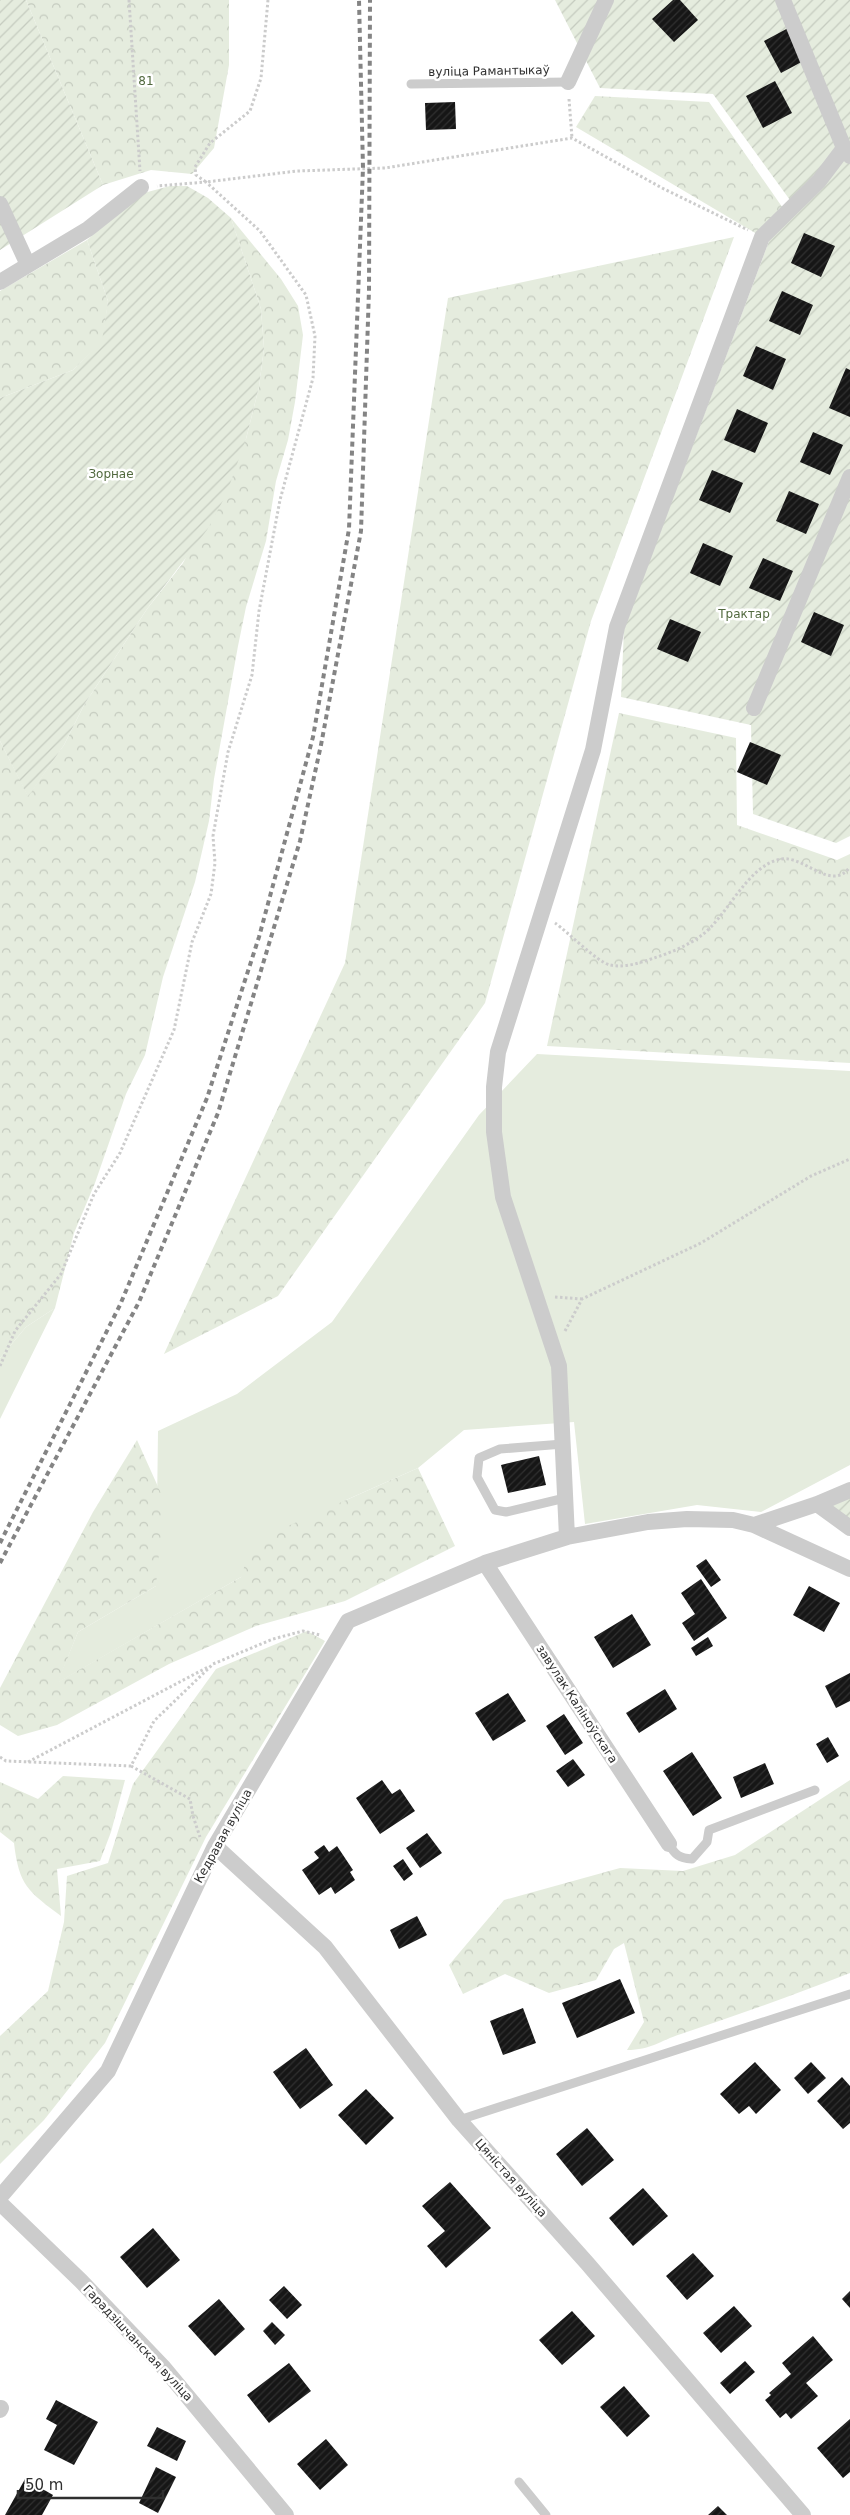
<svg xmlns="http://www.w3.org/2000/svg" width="850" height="2515" viewBox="0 0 850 2515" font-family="'DejaVu Sans',sans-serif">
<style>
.grass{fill:#e5ecde}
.forest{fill:url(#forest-crowns)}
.garden{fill:url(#garden-furrows)}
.building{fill:url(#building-hatch)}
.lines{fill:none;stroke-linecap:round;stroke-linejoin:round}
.path{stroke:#ccc;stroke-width:3;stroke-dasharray:2.5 2.5;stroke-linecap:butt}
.service{stroke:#ccc;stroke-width:9}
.minor{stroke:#ccc;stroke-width:16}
.rail{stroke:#848484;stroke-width:4;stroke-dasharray:5 4;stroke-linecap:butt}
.labels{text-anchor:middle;stroke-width:5;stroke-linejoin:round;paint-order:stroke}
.street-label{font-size:12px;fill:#2f2f2f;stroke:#fff}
.park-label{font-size:12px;fill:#51693e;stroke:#fff}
</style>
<defs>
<pattern id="forest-crowns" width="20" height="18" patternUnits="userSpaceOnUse" patternTransform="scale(1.25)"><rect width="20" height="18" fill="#e5ecde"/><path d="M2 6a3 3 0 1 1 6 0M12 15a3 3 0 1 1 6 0" fill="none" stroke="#c5cbbf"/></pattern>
<pattern id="garden-furrows" width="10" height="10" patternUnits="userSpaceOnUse" patternTransform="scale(1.25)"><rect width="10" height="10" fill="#e5ecde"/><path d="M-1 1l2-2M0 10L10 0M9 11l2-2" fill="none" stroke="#c5cbbf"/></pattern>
<pattern id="building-hatch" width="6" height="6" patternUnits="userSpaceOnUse" patternTransform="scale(1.25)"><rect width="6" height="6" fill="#161616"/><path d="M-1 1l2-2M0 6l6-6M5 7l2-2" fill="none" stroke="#303030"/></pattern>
</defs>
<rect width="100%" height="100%" fill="#fff"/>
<path class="grass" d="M 537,1054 L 850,1071 L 850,1465 L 761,1512 L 697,1505 L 585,1524 L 574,1422 L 464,1430 L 418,1468 L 346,1500 L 241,1577 L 57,1683 L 78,1632 L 156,1586 L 158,1431 L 237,1394 L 332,1322 L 479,1115 Z
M 55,1308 L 0,1419 L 0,1358 L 26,1327 Z"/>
<path class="forest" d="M 26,0 L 229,0 L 229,65 L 214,148 L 192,174 L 151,170 L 103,185 Z
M 595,96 L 709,102 L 787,214 L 762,237 L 576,127 Z
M 231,218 L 281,279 L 298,306 L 303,335 L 295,402 L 288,440 L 276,481 L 266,541 L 246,607 L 238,646 L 214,779 L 209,821 L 195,882 L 163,977 L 145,1055 L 126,1094 L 95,1183 L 74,1233 L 55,1308 L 26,1327 L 0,1358 L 0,741 L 28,796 L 64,745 L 84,705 L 147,609 L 183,563 L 246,439 L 259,387 L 264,348 L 261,309 Z
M 734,237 L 591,621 L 485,1003 L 278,1296 L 164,1354 L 345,963 L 448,298 Z
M 87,240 L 108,301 L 103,341 L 73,370 L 0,398 L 0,291 Z
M 619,713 L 736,738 L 737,825 L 837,860 L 850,854 L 850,1063 L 547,1046 Z
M 137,1440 L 164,1500 L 156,1586 L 78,1632 L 58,1682 L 241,1577 L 252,1542 L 418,1468 L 455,1546 L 345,1601 L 256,1626 L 169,1664 L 57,1725 L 18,1736 L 0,1725 L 0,1688 L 93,1512 Z
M 307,1631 L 325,1641 L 206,1837 L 105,2043 L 44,2120 L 0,2164 L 0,2036 L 48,1991 L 64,1922 L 67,1876 L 108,1863 L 133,1784 L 216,1669 Z
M 63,1776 L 125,1780 L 111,1832 L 100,1861 L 57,1869 L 61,1916 C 28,1891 19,1886 14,1843 L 0,1832 L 0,1782 L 38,1799 Z
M 850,1780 L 850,1973 C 794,1995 738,2015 681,2034 C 659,2041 651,2050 627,2050 L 644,2022 L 624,1943 L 614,1949 L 596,1980 L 549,1993 L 505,1974 L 463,1994 L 449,1965 L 504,1900 L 620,1868 L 683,1871 L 735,1855 Z"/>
<path class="garden" d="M 0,0 L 26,0 L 103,185 L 0,250 Z
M 555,0 L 850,0 L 850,836 L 836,843 L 753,814 L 751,725 L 621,697 L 624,629 L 769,241 L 795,207 L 713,94 L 600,88 Z
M 170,186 L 187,186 L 208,198 L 231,218 L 261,309 L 264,348 L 259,387 L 246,439 L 226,495 L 207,530 L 147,609 L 84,705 L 64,745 L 28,797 L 0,741 L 0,398 L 73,370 L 102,341 L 108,301 L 87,240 L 140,194 Z
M 850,1491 L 850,1526 L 817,1504 Z"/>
<path class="building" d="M 673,0 L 680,0 L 698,20 L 674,42 L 652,19 Z
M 792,26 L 809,58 L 781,73 L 764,41 Z
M 775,81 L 792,113 L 763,128 L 746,96 Z
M 455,102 L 456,129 L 426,130 L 425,103 Z
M 804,233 L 835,246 L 821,277 L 791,263 Z
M 782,291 L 813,305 L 800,335 L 769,321 Z
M 756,346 L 786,359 L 773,390 L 743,376 Z
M 846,368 L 850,370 L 850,417 L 829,408 Z
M 737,409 L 768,423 L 755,453 L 724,440 Z
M 813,432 L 843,445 L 830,475 L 800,462 Z
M 712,470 L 743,483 L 730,513 L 699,500 Z
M 789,491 L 819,504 L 806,534 L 776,521 Z
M 703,543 L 733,556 L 720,586 L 690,573 Z
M 763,558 L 793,571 L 780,601 L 749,588 Z
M 814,612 L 844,625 L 831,656 L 801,642 Z
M 670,619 L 701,632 L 688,662 L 657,649 Z
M 750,742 L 781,755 L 767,785 L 737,772 Z
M 539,1456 L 546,1485 L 508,1493 L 501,1465 Z
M 706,1559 L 721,1580 L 711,1587 L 696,1566 Z
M 701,1579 L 727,1618 L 694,1641 L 682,1623 L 695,1614 L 681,1593 Z
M 809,1586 L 840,1603 L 824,1632 L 793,1615 Z
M 632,1614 L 651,1645 L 613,1668 L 594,1637 Z
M 708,1637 L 713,1646 L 696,1656 L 691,1648 Z
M 850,1673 L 850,1701 L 836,1708 L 825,1686 Z
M 665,1689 L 677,1709 L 639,1733 L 626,1713 Z
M 508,1693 L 526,1721 L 493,1741 L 475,1713 Z
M 564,1714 L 583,1743 L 565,1755 L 546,1726 Z
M 828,1737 L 839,1756 L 827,1763 L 816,1744 Z
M 692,1752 L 722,1798 L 693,1816 L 663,1771 Z
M 573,1759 L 585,1775 L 568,1787 L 556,1771 Z
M 765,1763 L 774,1784 L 741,1798 L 733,1777 Z
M 382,1780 L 392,1794 L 400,1789 L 415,1811 L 380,1834 L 356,1798 Z
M 427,1833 L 442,1853 L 420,1868 L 406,1848 Z
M 324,1845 L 329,1852 L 337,1846 L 353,1870 L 350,1872 L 355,1880 L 335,1894 L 331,1887 L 319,1895 L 302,1870 L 319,1858 L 314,1852 Z
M 403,1859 L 413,1874 L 404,1881 L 393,1866 Z
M 417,1916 L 427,1935 L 399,1949 L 390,1930 Z
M 620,1979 L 635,2013 L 577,2038 L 562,2003 Z
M 523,2008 L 536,2043 L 503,2055 L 490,2021 Z
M 306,2048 L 333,2085 L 300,2109 L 273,2072 Z
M 755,2062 L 781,2090 L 756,2114 L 749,2106 L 739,2114 L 720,2094 Z
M 811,2062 L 826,2078 L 808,2094 L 794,2078 Z
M 842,2077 L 850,2086 L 850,2123 L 843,2129 L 817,2101 Z
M 366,2089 L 394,2118 L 366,2145 L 338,2115 Z
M 587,2128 L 614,2160 L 582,2186 L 556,2154 Z
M 450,2182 L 491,2228 L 446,2268 L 427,2246 L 445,2231 L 422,2206 Z
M 643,2188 L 668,2216 L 633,2246 L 609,2218 Z
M 153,2228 L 180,2260 L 147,2288 L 120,2257 Z
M 693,2253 L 714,2276 L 687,2300 L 666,2276 Z
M 284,2286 L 302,2305 L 287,2319 L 269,2300 Z
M 850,2291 L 850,2308 L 842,2299 Z
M 219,2299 L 245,2329 L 215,2356 L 188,2326 Z
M 734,2306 L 752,2326 L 721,2353 L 703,2333 Z
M 572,2311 L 595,2336 L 562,2365 L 539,2340 Z
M 272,2322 L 285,2335 L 275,2345 L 263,2331 Z
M 813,2336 L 833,2360 L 806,2383 L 818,2396 L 791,2419 L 786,2413 L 780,2418 L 765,2400 L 771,2395 L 769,2393 L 791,2374 L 782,2363 Z
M 745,2361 L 755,2372 L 730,2394 L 720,2383 Z
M 289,2363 L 311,2391 L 269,2423 L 247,2395 Z
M 624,2386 L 650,2416 L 627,2437 L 600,2407 Z
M 56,2400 L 98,2422 L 74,2465 L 44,2450 L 57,2425 L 46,2419 Z
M 850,2419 L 850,2472 L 843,2478 L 817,2448 Z
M 157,2427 L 186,2441 L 177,2461 L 147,2446 Z
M 326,2439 L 348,2465 L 320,2490 L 297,2464 Z
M 156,2467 L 176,2477 L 158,2513 L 139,2503 Z
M 25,2479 L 53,2495 L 42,2515 L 5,2515 Z
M 718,2506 L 727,2515 L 708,2515 Z"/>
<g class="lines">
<path class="path" d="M 129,0 L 140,171
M 268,0 L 261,78 L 250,111 L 210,143 L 195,167 L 196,175 L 206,182 L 297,171 L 385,168 L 572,138 L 662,188 L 748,230
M 569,99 L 572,138
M 555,923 C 568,932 597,962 610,965 C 625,968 640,963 654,958 C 670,953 689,945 702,935 C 727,916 746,869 777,860 C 802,851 830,894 850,867
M 555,1297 L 582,1299
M 565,1331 L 582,1299 L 701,1243 L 811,1176 L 850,1159
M 0,1366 L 15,1331 L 61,1274 L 94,1194 L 120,1153 L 174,1030 L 192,942 L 211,894 L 215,863 L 213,836 L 228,752 L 252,675 L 259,611 L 280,500 L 313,378 L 315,336 L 306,295 L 260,231 L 206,182 L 157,186
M 0,1757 L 6,1761 L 131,1766 L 154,1721 L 213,1664 L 273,1639 L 303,1631 L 320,1635
M 28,1762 L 208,1667
M 131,1766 L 190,1799 L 193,1816 L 200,1837"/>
<path class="service" d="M 411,84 L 568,82
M 563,1444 L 500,1449 L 479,1458 L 477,1477 L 495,1510 L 506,1512 L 565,1498
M 669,1844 C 675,1855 679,1858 692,1859 L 707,1842 L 709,1830 L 815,1790
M 459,2120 L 850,1994
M 519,2482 L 546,2515"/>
<path class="minor" d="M 783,0 L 844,148 L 850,156
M 568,82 L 606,0
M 0,204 L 28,265
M 0,282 L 88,229 L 141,187
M 754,708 L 850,477
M 817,1504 L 850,1528
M 754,1525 L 817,1504 L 850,1490
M 567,1537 L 559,1366 L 503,1197 L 494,1132 L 494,1087 L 498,1052 L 593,750 L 617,627 L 762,237 L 819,181 L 844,148
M 485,1563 L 669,1844
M 215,1846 L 325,1947 L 459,2120 L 587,2263 L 803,2515
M 0,2197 L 108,2071 L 215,1846 L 348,1621 L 485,1563 L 567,1537 L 648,1522 L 687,1519 L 733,1520 L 754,1525 L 850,1569
M 0,2203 L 81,2281 L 164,2368 L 286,2515
M 0,2410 L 1,2408"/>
<path class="rail" d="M 0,1543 L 120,1305 L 207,1098 L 259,937 L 313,737 L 349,529 L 363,168 L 359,0
M 0,1563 L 139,1302 L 218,1113 L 300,841 L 321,745 L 361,531 L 369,290 L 370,0"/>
</g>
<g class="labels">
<g class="street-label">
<text transform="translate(489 71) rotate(-1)" y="4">вуліца Рамантыкаў</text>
<text transform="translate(577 1704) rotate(57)" y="4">завулак Каліноўскага</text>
<text transform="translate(223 1836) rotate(-61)" y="4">Кедравая вуліца</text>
<text transform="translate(511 2178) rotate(48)" y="4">Цяністая вуліца</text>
<text transform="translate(138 2343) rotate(47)" y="4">Гарадзішчанская вуліца</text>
</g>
<g class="park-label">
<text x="146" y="85">81</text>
<text x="111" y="478">Зорнае</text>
<text x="744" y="618">Трактар</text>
</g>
</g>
<path d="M18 2490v8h145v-8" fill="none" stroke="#2f2f2f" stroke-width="2.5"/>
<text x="25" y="2490" font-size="15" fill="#2f2f2f" stroke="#ffffff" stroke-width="4" paint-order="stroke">50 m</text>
</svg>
